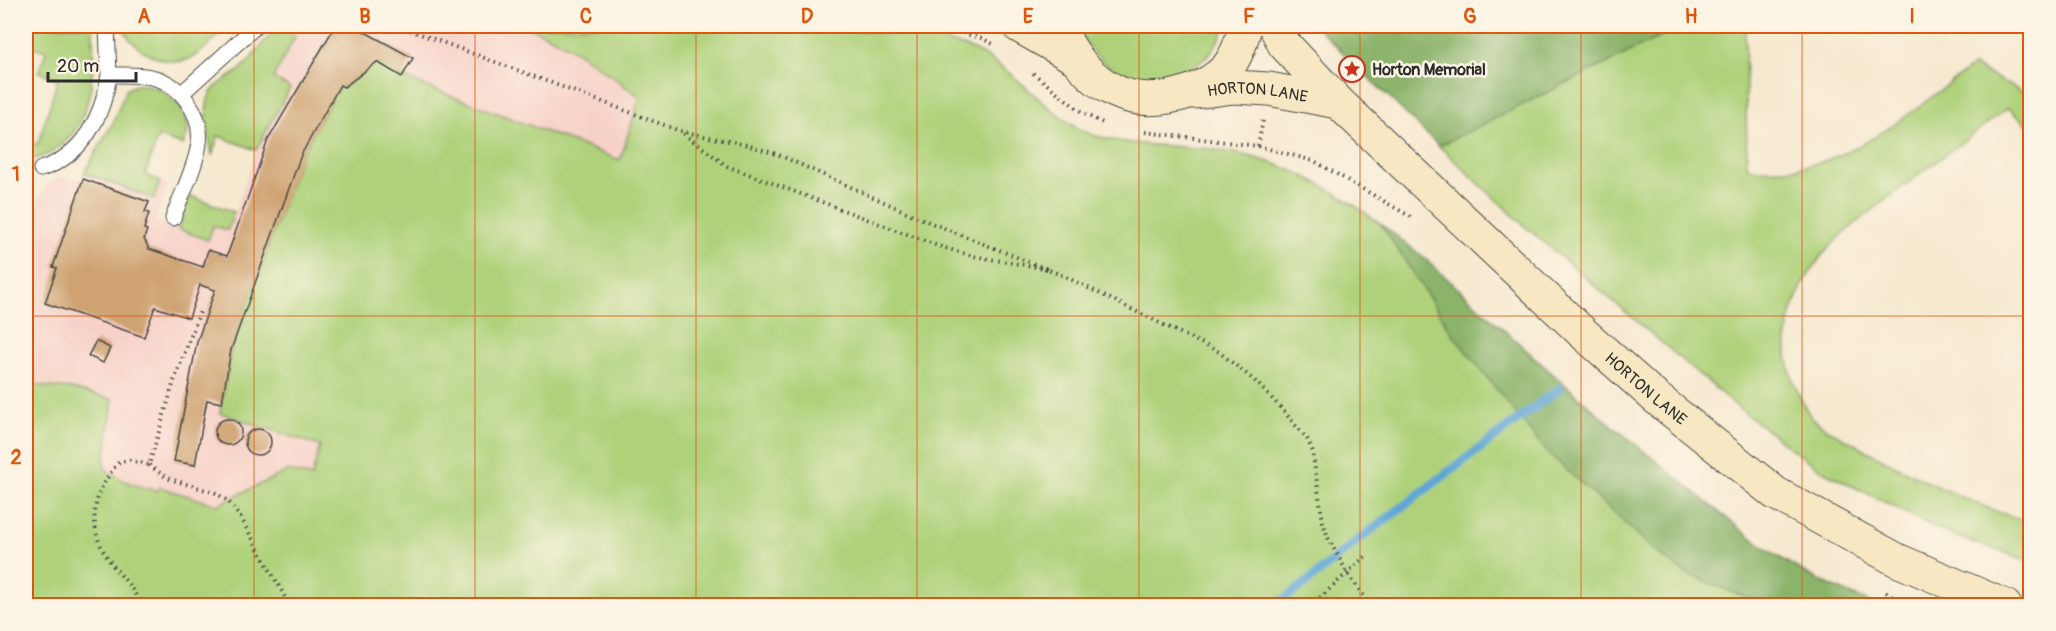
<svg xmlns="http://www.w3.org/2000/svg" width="2056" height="631" viewBox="0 0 2056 631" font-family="Pangolin,sans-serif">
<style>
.built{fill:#f7d1c7}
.green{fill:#afd17a;stroke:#6d7e52;stroke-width:1.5}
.forest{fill:#8bb36a;stroke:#5b6f4a;stroke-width:1.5}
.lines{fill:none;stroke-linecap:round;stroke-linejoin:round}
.stream{stroke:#5fa6d5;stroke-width:9}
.building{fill:#cea271}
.lane-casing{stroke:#494844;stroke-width:17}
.secondary-casing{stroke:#494844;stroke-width:35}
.path{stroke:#494844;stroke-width:4;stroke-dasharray:1.5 4.5;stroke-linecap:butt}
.lane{stroke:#fff;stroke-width:15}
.secondary{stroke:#f7e8c3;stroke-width:33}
.grid{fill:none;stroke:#df570e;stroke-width:1.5;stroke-opacity:0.55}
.labels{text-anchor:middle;stroke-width:5;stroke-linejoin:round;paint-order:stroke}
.poi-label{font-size:16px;font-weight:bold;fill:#2b2b2b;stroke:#fcf5e5;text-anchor:start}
.street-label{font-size:16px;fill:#2b2b2b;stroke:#fcf5e5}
.neatline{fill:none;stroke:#df570e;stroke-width:2}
.grid-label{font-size:20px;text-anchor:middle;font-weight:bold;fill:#df570e}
</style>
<rect width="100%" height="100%" fill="#fcf5e5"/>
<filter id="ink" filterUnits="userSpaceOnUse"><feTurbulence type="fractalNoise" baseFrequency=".0167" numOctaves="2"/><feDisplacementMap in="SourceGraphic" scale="12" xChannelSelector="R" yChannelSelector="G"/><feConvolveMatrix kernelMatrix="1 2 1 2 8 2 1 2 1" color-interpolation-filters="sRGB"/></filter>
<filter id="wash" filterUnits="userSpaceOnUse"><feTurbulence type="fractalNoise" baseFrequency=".008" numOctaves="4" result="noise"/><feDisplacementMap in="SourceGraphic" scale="24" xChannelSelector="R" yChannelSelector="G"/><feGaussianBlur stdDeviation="1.35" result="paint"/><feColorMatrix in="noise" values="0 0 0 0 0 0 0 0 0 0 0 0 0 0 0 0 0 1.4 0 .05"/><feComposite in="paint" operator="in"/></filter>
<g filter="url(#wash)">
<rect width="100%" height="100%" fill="#f6e9d0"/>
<path class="built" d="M 280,26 L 525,26 L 551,37 L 582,56 L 640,97 L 620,160 L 402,77 L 377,63 L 220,413 L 321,446 L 313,477 L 288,471 L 217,505 L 160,487 L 158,491 L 120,480 L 104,468 L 113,399 L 79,391 L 42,386 L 26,379 L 26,278 L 29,267 L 26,265 L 26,234 L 46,184 L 56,178 L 63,177 L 81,180 L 84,173 L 154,199 L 160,181 L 168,185 L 156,221 L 208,240 L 213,226 L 228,230 L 262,135 L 290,88 L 273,78 L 295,37 L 283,28 L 278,29 Z"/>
<path class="green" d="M 26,26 L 93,26 C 93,65 96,110 66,141 C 54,153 42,159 26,160 L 26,141 L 38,144 L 58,79 L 39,72 L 46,51 L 26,45 Z
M 123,26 L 228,26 C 218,36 206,49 193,57 C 170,71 129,49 123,26 Z
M 525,26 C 640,26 757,20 872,32 C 903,35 933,36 963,46 C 1017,64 1051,126 1103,138 C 1140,147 1180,145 1217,150 C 1280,158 1334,188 1383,226 C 1432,263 1477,306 1523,347 C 1574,394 1627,438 1681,482 C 1713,507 1744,535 1779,557 C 1809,577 1842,591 1875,605 L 26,605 L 26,379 C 41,390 59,386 76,390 C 89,393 100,397 113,399 L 104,468 C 124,483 134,485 158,491 L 159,487 L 217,505 L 288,471 L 312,477 L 320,446 L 220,413 L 231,350 L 301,155 L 340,85 L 344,87 L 377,62 L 402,77 L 620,160 L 640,97 C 604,71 568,41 525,26 Z
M 1076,26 L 1226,26 C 1221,36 1215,49 1206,57 C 1181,80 1136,86 1107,65 C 1093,55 1084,41 1076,26 Z
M 1316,26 L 1745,26 L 1747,167 C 1835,184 1908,113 1973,66 L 2030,96 L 2030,127 L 2008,108 C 1968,138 1927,168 1888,198 C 1865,216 1839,234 1820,258 C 1789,300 1775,344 1798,393 C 1802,401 1806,410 1811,417 C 1819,426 1842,437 1853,443 C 1910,475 1968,503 2030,523 L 2030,561 L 1960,538 L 1934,527 L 1825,472 L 1794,451 L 1741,410 L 1520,222 L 1439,146 Z
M 283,28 L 291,32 L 295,37 L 273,78 L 290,88 L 256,150 L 218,136 L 212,156 C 210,140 204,114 208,100 C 212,83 233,78 244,66 C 255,56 270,29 283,28 Z
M 141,84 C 162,85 184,105 188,127 C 189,133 186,139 183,145 L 158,137 L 145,175 L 160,181 L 154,199 L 84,173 L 113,123 L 126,90 L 133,86 Z
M 190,196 L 234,212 L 228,230 L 213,226 L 208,240 L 178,229 Z"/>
<path class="forest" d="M 1316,26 L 1682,26 L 1439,146 Z
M 1381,224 L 1422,256 L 1588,406 L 1745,533 L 1781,559 L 1820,581 L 1875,605 L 1769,605 L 1729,591 L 1687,574 L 1662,557 L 1547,452 L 1454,336 Z"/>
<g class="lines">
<path class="stream" d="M 1275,606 L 1307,582 L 1357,541 L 1560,388"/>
</g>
<g id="blocks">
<path class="building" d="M 335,26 L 354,26 L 413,58 L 402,77 L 377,62 L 344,87 L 340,85 L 301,155 L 231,350 L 222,403 L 207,400 L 195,465 L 174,461 L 197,342 L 215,290 L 200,285 L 189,318 L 155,307 L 144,337 L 45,303 L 57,268 L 53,267 L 83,179 L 149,202 L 145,212 L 149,213 L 144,229 L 147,230 L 144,239 L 149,249 L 203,267 L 208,250 L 227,256 L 268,140 Z
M 96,341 L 110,348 L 103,363 L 88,356 Z
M215 432a13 13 0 1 1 26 0a13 13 0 1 1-26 0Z
M245 442a13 13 0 1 1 26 0a13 13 0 1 1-26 0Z"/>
</g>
</g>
<g filter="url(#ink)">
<use href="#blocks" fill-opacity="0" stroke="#494844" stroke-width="1.5"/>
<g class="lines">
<defs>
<path id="lane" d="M 107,26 L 109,75
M 181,94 L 256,26
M 41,169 C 83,156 103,116 109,75 C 123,75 138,74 151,77 C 180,83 203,114 199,143 C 196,167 181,195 173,218"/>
<g id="secondary">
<path d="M 1019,26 L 1077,59"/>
<path d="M 1059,26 C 1070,53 1088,78 1115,91 C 1149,108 1201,95 1227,68 C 1237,56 1242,40 1245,26"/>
<path id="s1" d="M 1275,26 L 1284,44 L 1338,102 L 1583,333 L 1655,397 L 1775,493 L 1897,560 L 2005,606"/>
<path id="s2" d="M 1195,92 L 1234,87 L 1269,89 L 1338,102"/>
</g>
</defs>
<use href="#lane" class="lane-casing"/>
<use href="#secondary" class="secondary-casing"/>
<path class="path" d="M 399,26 L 680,131
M 940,26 L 983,39 L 993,44
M 1033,73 L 1084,114 L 1105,124
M 1145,132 L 1258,146 L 1314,161 L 1413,218
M 1258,146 L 1263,120
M 1047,269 L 973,256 L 938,246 L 727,166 L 680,131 L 747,145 L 779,155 L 931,223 L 1047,269 L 1066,277 L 1219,352 L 1254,380 L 1282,409 L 1307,439 L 1312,450 L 1323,522 L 1328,538 L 1348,574 L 1371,606
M 149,465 L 167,478 L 216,493 L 228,501 L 241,518 L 290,606
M 1886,592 L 1910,606
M 141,606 C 135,588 119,575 109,560 C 85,525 93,492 119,462 L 130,460 L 149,465 L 174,381 L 201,309
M 1311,606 L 1368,554"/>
<use href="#lane" class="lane"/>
<use href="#secondary" class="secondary"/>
</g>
</g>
<path class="grid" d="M 254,26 L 254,606M 475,26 L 475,606M 696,26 L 696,606M 917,26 L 917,606M 1139,26 L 1139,606M 1360,26 L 1360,606M 1581,26 L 1581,606M 1802,26 L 1802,606M 26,316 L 2030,316"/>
<defs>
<symbol id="sight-ring" viewBox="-11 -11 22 22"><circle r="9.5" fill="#fcf5e5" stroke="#c8321e" stroke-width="1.5"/><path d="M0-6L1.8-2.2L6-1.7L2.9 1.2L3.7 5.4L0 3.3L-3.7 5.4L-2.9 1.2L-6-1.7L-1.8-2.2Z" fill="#c8321e"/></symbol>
</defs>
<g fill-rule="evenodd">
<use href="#sight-ring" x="1337" y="54" width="30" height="30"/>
</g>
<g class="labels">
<g class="poi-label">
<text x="1372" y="75">Horton Memorial</text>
</g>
<g class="street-label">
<text dy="6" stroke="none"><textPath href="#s2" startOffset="63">HORTON LANE</textPath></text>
<text dy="6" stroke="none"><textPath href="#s1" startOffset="520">HORTON LANE</textPath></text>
</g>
</g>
<rect width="2056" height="631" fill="none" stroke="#fcf5e5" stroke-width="66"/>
<path d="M48 72v9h88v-9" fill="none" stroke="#2b2b2b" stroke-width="3"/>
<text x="57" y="72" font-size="18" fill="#2b2b2b" stroke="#fcf5e5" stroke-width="4.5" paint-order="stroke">20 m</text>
<rect x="33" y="33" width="1990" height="565" class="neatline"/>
<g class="grid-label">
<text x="144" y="23">A</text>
<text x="365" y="23">B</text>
<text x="586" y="23">C</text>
<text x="807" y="23">D</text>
<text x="1028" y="23">E</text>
<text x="1249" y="23">F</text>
<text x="1470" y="23">G</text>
<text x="1691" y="23">H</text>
<text x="1912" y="23">I</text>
<text x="16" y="181">1</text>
<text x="16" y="464">2</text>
</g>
</svg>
